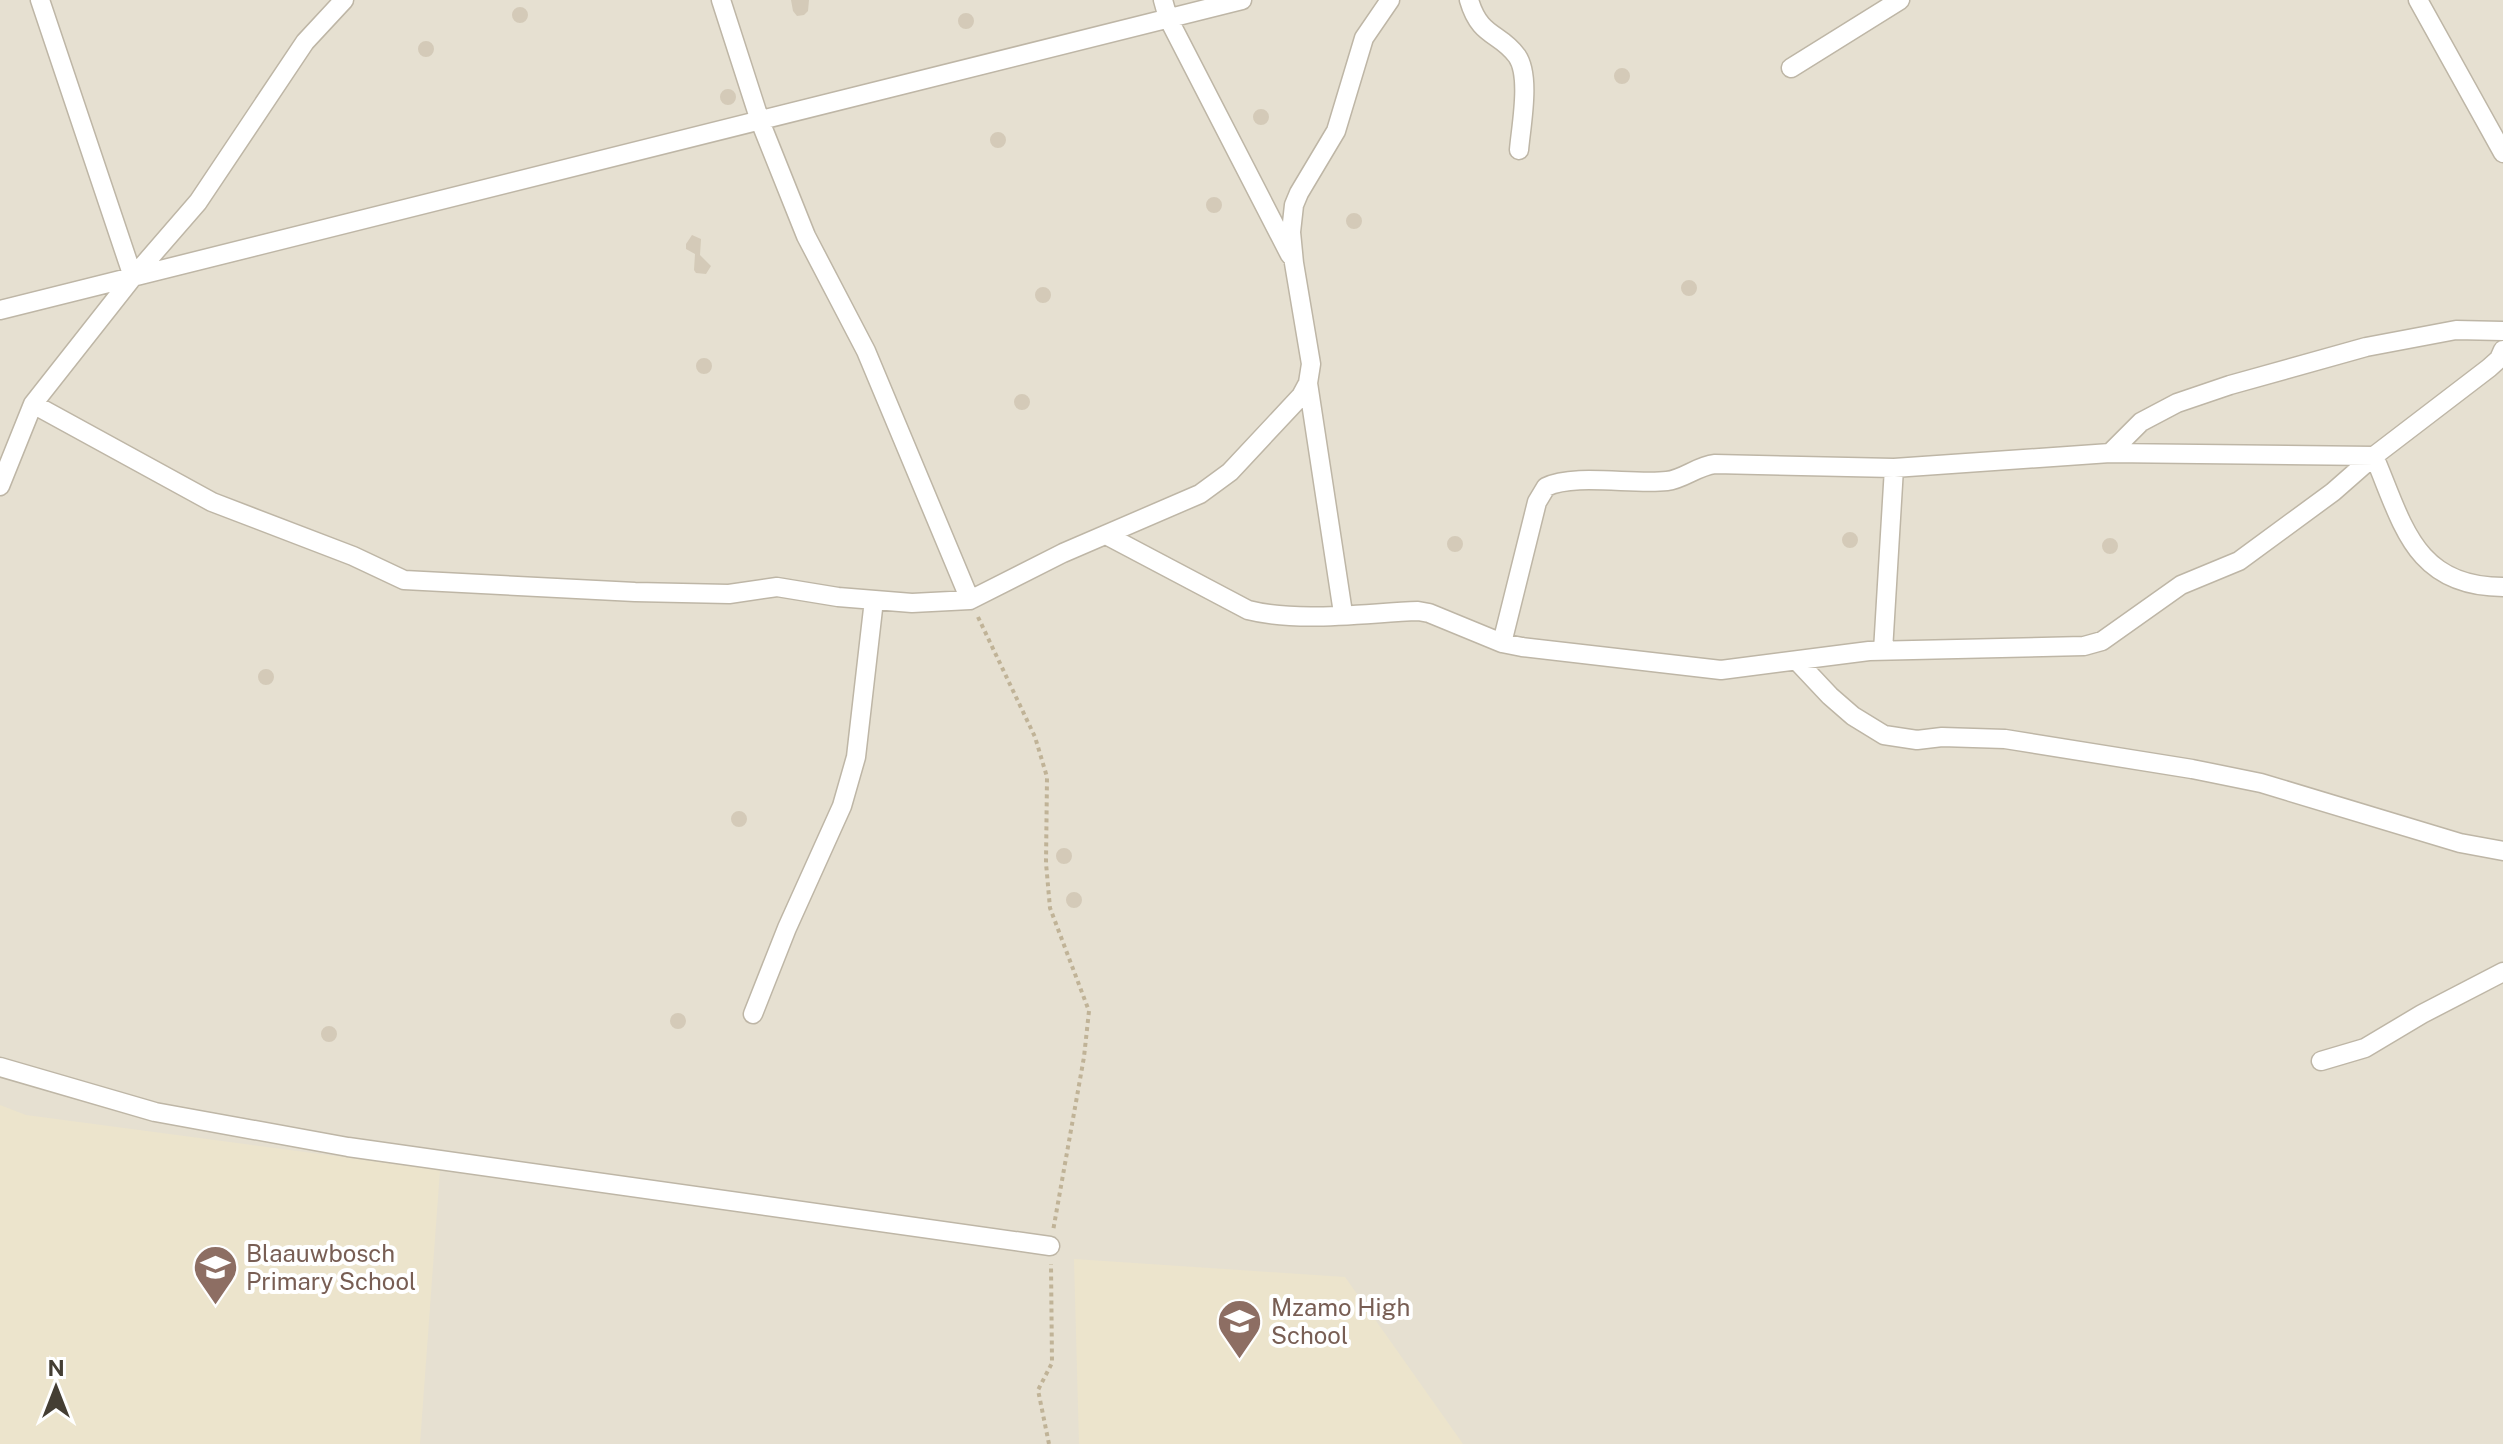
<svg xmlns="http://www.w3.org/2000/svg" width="2503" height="1444" viewBox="0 0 2503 1444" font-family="'Public Sans',sans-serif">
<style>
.residential{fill:#e6e0d1}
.education{fill:#ece4cc}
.building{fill:#d4cab8}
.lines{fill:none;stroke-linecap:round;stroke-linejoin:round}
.street-casing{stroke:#beb6a6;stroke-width:21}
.path{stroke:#c0b397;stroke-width:4;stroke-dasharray:4 4;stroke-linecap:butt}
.street{stroke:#fff;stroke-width:18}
.labels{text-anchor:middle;stroke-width:8;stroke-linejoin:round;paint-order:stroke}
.education-label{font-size:24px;fill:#785e54;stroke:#fff;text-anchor:start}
</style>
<rect width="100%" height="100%" fill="#f2eee3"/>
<path class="residential" d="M 0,0 L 2503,0 L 2503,1444 L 0,1444 Z"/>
<path class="education" d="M 0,1105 L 26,1115 L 440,1170 L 420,1444 L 0,1444 Z
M 1074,1259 L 1345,1277 L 1463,1444 L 1079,1444 Z"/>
<path class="building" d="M 791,0 L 809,0 L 808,11 L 804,15 L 797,16 L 793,11 Z
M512 15a8 8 0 1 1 16 0a8 8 0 1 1-16 0Z
M958 21a8 8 0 1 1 16 0a8 8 0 1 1-16 0Z
M418 49a8 8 0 1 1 16 0a8 8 0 1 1-16 0Z
M1614 76a8 8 0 1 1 16 0a8 8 0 1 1-16 0Z
M720 97a8 8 0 1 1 16 0a8 8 0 1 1-16 0Z
M1253 117a8 8 0 1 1 16 0a8 8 0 1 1-16 0Z
M990 140a8 8 0 1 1 16 0a8 8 0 1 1-16 0Z
M1206 205a8 8 0 1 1 16 0a8 8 0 1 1-16 0Z
M1346 221a8 8 0 1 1 16 0a8 8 0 1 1-16 0Z
M 692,235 L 701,239 L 700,255 L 711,266 L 706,274 L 696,273 L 694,270 L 695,254 L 686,249 L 686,244 Z
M1681 288a8 8 0 1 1 16 0a8 8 0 1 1-16 0Z
M1035 295a8 8 0 1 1 16 0a8 8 0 1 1-16 0Z
M696 366a8 8 0 1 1 16 0a8 8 0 1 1-16 0Z
M1014 402a8 8 0 1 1 16 0a8 8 0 1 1-16 0Z
M1842 540a8 8 0 1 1 16 0a8 8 0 1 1-16 0Z
M1447 544a8 8 0 1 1 16 0a8 8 0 1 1-16 0Z
M2102 546a8 8 0 1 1 16 0a8 8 0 1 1-16 0Z
M258 677a8 8 0 1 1 16 0a8 8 0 1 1-16 0Z
M731 819a8 8 0 1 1 16 0a8 8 0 1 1-16 0Z
M1056 856a8 8 0 1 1 16 0a8 8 0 1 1-16 0Z
M1066 900a8 8 0 1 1 16 0a8 8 0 1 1-16 0Z
M670 1021a8 8 0 1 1 16 0a8 8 0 1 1-16 0Z
M321 1034a8 8 0 1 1 16 0a8 8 0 1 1-16 0Z"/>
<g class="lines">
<defs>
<path id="street" d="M 40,0 L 133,277 L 198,202 L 305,42 L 344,0
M 721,0 L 760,121 L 806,236 L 866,351 L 970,600
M 1163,0 L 1168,18 L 1290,255
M 1469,0 C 1480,38 1500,32 1517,56 C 1531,76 1521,126 1519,150
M 2418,0 L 2503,153
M 1791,68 L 1900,0
M 0,310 L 1242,0
M 1308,383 L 1343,613
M 33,404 L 212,502 L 353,556 L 404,580 L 635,592 L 729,594 L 777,587 L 838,597 L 912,603 L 970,600 L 1063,553 L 1200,494 L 1230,472 L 1301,396 L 1308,383 L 1311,364 L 1294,263 L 1291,232 L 1294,205 L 1299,193 L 1336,131 L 1364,38 L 1390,0
M 2110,453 L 2141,422 L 2177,403 L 2230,385 L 2366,347 L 2456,330 L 2503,331
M 0,486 L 33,404 L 133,277
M 1106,535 L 1248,610 C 1299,623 1365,613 1418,611 L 1429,613 L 1502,643 L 1522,647 L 1721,670 L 1869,651 L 2084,646 L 2102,641 L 2181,585 L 2239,561 L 2333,492 L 2374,456 L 2489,368 L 2499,359 L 2503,350
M 1502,643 L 1537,502 L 1546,487 C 1574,473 1633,485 1667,481 C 1684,479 1697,466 1715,464 L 1894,468 L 2110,453 L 2374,456 C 2403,524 2414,587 2503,587
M 1883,651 L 1894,468
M 1798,662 L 1830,696 L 1853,716 L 1884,735 L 1917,740 L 1942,737 L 2005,739 L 2192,769 L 2261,783 L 2460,843 L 2503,851
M 753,1014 L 787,928 L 842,806 L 856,757 L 874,600
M 2321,1061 L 2365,1048 L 2422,1014 L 2503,972
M 0,1067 L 155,1112 L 348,1147 L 1050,1246"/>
</defs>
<use href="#street" class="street-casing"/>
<path class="path" d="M 978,617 L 1035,737 L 1047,777 L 1046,863 L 1050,908 L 1089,1011 L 1084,1057 L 1053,1231
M 1049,1444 L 1038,1390 L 1052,1363 L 1051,1264"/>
<use href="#street" class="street"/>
</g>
<defs>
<symbol id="school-pin" viewBox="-11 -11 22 30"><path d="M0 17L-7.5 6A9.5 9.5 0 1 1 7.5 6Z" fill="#8d6e63" stroke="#fff"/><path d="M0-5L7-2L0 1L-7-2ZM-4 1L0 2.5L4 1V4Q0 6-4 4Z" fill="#fff"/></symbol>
</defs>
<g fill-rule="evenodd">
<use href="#school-pin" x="190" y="1242" width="51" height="69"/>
<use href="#school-pin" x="1214" y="1296" width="51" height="69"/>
</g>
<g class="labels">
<g class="education-label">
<text x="246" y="1262">Blaauwbosch<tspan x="246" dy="28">Primary School</tspan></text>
<text x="1271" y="1316">Mzamo High<tspan x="1271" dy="28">School</tspan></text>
</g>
</g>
<g transform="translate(56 1388)" stroke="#ffffff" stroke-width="6" paint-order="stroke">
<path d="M0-6L14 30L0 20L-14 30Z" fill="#443e33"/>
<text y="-12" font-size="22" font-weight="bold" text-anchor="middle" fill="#443e33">N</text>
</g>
</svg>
